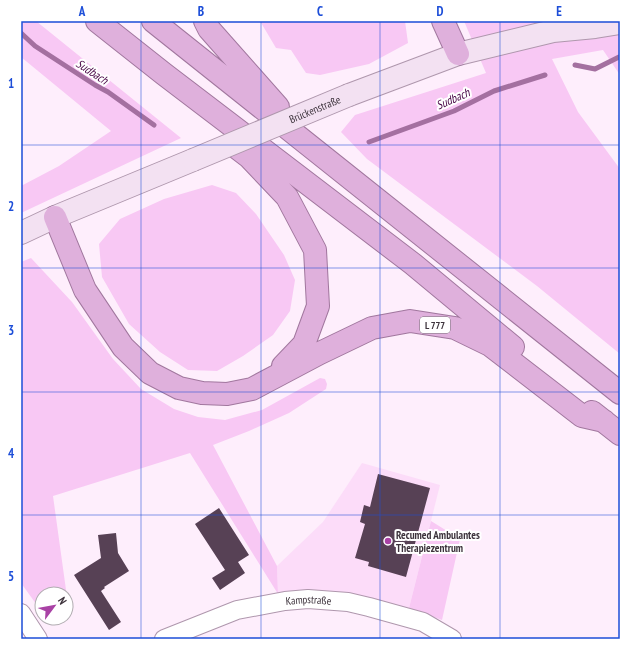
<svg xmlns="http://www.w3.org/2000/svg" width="641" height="660" viewBox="0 0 641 660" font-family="'PT Sans Narrow',sans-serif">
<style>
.built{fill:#fcdcf9}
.green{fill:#f8c8f4}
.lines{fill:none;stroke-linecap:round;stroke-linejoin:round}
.stream{stroke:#a470a0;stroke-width:5}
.building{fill:#574155}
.minor-casing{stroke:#af97ad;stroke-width:20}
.secondary-casing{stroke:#af97ad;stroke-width:24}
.trunk-casing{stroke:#a1779e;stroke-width:24}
.minor{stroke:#fff;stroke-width:18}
.secondary{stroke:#f3e1f2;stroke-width:22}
.trunk{stroke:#dfb0dc;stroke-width:22}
.secondary-bridge-casing{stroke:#af97ad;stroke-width:24;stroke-linecap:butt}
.secondary-bridge{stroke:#f3e1f2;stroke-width:22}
.grid{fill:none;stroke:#1d4ed8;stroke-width:1;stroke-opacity:0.55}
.poi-dot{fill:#a942a5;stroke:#fff;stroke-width:1.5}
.labels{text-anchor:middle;stroke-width:4;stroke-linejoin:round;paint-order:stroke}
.shield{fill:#fff;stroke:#777076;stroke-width:1}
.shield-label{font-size:10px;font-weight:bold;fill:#3d333c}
.street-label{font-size:11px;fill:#3d333c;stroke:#fff}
.poi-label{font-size:11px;font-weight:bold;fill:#3d333c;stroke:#fff;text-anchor:start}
.water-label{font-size:12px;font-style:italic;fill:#480646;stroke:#fff}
.neatline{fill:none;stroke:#1d4ed8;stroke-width:1.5}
.grid-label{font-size:13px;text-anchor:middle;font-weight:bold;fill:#1d4ed8}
</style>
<rect width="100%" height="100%" fill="#feeefc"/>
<path class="built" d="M 362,463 L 440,485 L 409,608 L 351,593 L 305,591 L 278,594 L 277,566 L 323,522 Z"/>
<path class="green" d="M 21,21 L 36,21 L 181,138 L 21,213 L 21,186 L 59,166 L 111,131 L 21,57 Z
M 260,21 L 405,21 L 408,43 L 369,64 L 320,75 L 306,73 L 291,50 L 276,48 Z
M 464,21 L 620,21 L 620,75 L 603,50 L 552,59 L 578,112 L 620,169 L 620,354 L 537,286 L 367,159 L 341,132 L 355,115 L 486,73 Z
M 212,185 L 236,193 L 256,214 L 284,255 L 295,280 L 290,311 L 273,335 L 243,356 L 217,371 L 188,370 L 160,352 L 129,324 L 102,277 L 99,244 L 120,219 L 164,199 Z
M 31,258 L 72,302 L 113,359 L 141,389 L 174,409 L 198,417 L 225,420 L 262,410 L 320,378 L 325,379 L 327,384 L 326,389 L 289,413 L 249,431 L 213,445 L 277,566 L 278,594 L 190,453 L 53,496 L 67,597 L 66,594 L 42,594 L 42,607 L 39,608 L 21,583 L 21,262 Z
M 431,521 L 460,539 L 442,620 L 409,608 Z"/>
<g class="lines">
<path class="stream" d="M 21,33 L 35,46 L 95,85 L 108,92 L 154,125
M 575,65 L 595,69 L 619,57
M 369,142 L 454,111 L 494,91 L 545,75"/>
</g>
<path class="building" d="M 378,474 L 430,488 L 406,577 L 368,566 L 369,562 L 355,558 L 365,524 L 360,522 L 364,505 L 370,507 Z
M 219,508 L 249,555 L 238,562 L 245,573 L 220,590 L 212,578 L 225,570 L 195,524 Z
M 116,533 L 118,553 L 129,571 L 104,587 L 105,588 L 101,591 L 121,622 L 109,630 L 74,575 L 101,558 L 98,535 Z"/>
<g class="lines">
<defs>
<g id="minor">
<path d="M 21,613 L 38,639"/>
<path id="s1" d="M 164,639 L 237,610 L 285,601 L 308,599 L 348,602 L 369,607 L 423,622 L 452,639"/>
</g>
<path id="secondary" d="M 349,95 L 458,54 L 553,31 L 595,27 L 620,23
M 21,233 L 55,217 L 193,160"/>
<path id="trunk" d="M 97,21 L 164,74 L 413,264 L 513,347
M 153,21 L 620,393
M 205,21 L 209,29 L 278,107
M 443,21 L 458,54
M 232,144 L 249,157 L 287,197 L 315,250 L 318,306 L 304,344 L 283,366
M 55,217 L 85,290 L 123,347 L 150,373 L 179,388 L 202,393 L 227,394 L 252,389 L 320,353 L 372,328 L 410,321 L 455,328 L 490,345 L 582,416 L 604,421
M 592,412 L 620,434"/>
</defs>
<use href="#minor" class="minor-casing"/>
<use href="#secondary" class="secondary-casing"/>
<use href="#trunk" class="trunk-casing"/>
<use href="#minor" class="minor"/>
<use href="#secondary" class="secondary"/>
<use href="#trunk" class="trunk"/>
<defs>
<g id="secondary-bridge">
<path id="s2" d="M 193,160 L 349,95"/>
</g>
</defs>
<use href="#secondary-bridge" class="secondary-bridge-casing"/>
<use href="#secondary-bridge" class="secondary-bridge"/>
</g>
<path class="grid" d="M 141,21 L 141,639M 261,21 L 261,639M 380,21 L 380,639M 500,21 L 500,639M 21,145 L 620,145M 21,268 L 620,268M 21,392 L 620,392M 21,515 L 620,515"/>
<circle class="poi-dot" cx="388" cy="541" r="4"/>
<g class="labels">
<rect class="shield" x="420" y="317" width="30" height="16" rx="3"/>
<g class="shield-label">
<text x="435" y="329">L 777</text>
</g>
<g class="street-label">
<text dy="4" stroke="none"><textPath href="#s2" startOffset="132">Brückenstraße</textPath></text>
<text dy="4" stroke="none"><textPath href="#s1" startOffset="151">Kampstraße</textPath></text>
</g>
<g class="poi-label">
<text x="396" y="539">Recumed Ambulantes<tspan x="396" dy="13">Therapiezentrum</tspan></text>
</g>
<g class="water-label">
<text transform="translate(92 72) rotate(33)" y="4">Sudbach</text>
<text transform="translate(453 99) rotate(-24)" y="4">Sudbach</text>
</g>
</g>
<rect width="641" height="660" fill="none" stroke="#ffffff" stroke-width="44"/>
<g transform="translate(54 606) rotate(58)"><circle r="19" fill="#ffffff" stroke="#b1adb1"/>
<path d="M0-3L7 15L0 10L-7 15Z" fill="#a942a5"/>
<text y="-6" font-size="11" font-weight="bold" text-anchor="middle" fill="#3d333c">N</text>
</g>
<rect x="22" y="22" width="597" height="616" class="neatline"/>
<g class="grid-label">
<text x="82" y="16">A</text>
<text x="201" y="16">B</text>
<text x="320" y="16">C</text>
<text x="440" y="16">D</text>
<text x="559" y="16">E</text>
<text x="11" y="88">1</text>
<text x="11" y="211">2</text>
<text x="11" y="335">3</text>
<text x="11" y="458">4</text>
<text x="11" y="581">5</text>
</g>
</svg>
